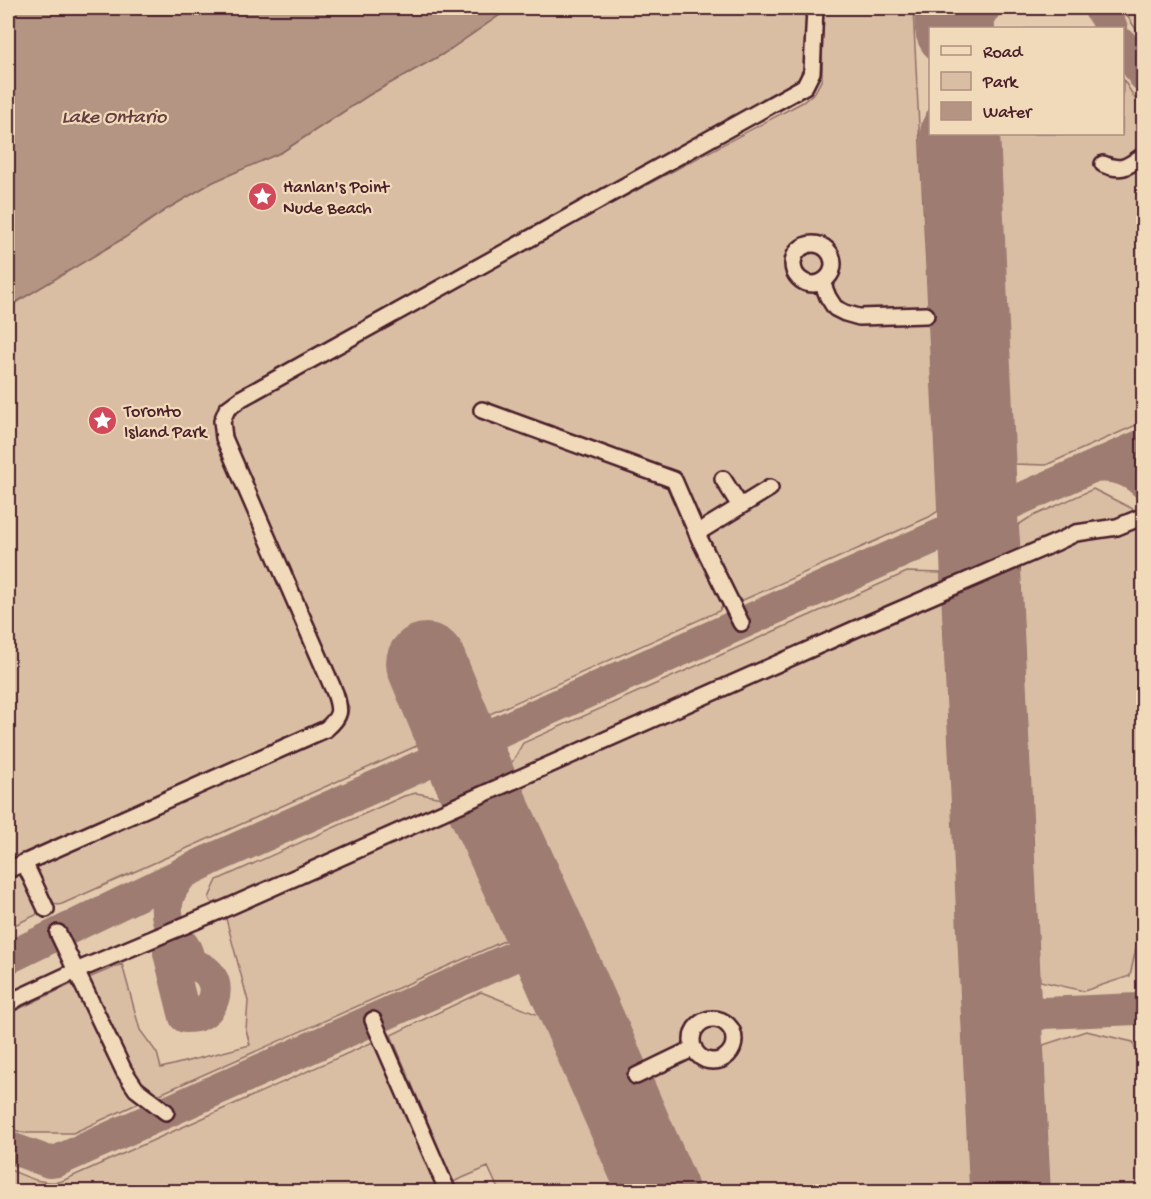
<svg xmlns="http://www.w3.org/2000/svg" width="1151" height="1199" viewBox="0 0 1151 1199" font-family="'Gochi Hand',sans-serif">
<style>
.built{fill:#e4cbae;fill-rule:evenodd}
.green{fill:#d9bea4;stroke:#926e68;stroke-width:1.5}
.water{fill:#b49584;stroke:#8a6660;stroke-width:1.5}
.lines{fill:none;stroke-linecap:round;stroke-linejoin:round}
.taxiway{stroke:#9e7c72;stroke-width:32}
.runway{stroke:#9e7c72;stroke-width:80}
.minor-casing{stroke:#4a1f2b;stroke-width:20}
.minor{stroke:#f1dab9;stroke-width:15}
.labels{text-anchor:middle;stroke-width:4.5;stroke-linejoin:round;paint-order:stroke}
.poi-label{font-size:18px;fill:#4a1f2b;stroke:#f1dab9;text-anchor:start}
.water-label{font-size:20px;font-style:italic;fill:#643c41;stroke:#f1dab9}
</style>
<rect width="100%" height="100%" fill="#f1dab9"/>
<filter id="ink" filterUnits="userSpaceOnUse"><feTurbulence type="fractalNoise" baseFrequency=".0167" numOctaves="2"/><feDisplacementMap in="SourceGraphic" scale="12" xChannelSelector="R" yChannelSelector="G"/><feConvolveMatrix kernelMatrix="1 2 1 2 8 2 1 2 1" color-interpolation-filters="sRGB"/></filter>
<g filter="url(#ink)">
<path class="built" d="M 798,8 L 1143,8 L 1143,1191 L 8,1191 L 8,851 L 193,406 ZM 930,28 L 1122,28 L 1122,134 L 930,134 Z"/>
<path class="green" d="M 510,8 L 810,8 C 810,24 812,60 804,73 C 800,80 793,84 786,89 L 223,403 L 218,411 L 215,421 L 333,701 L 333,711 L 326,721 L 8,863 L 8,307 L 124,238 L 167,209 L 213,182 L 282,152 L 369,95 L 443,54 Z
M 823,8 L 913,8 L 928,304 L 924,309 L 920,311 L 856,313 C 843,310 828,300 831,285 C 833,273 841,263 833,251 C 813,220 770,257 796,281 C 801,286 809,288 815,292 C 828,301 833,317 850,321 C 865,325 888,321 904,321 C 910,320 917,319 922,321 C 925,323 927,325 929,327 L 938,511 L 929,517 L 741,601 L 736,599 L 730,593 L 722,598 L 722,607 L 719,611 L 481,718 L 478,717 L 448,650 L 399,672 L 430,740 L 62,904 L 58,905 L 54,903 L 38,873 L 38,867 L 40,863 L 336,732 C 345,725 348,718 349,707 L 234,439 C 229,423 230,417 243,406 L 487,270 L 803,102 L 815,92 L 822,79 Z
M 1122,8 L 1143,8 L 1143,40 Z
M 1123,79 L 1143,111 L 1143,149 C 1119,165 1125,164 1098,157 L 1097,160 C 1100,166 1102,167 1108,170 C 1123,178 1131,169 1143,160 L 1143,422 L 1046,465 L 1013,464 L 999,134 L 1122,134 Z
M798 264a15 15 0 1 1 30 0a15 15 0 1 1-30 0Z
M 1093,489 L 1137,511 L 1138,513 L 1020,554 L 1018,525 L 1029,518 Z
M 1139,523 L 1144,550 L 1144,786 L 1136,824 L 1140,930 L 1130,976 L 1084,991 L 1040,981 L 1020,564 L 1077,538 Z
M 907,572 L 941,573 L 941,585 L 503,778 L 523,743 Z
M 942,595 L 970,1191 L 688,1191 L 510,795 L 511,787 Z
M 416,793 L 447,799 L 454,802 L 217,907 L 213,905 L 209,898 L 217,880 L 404,796 Z
M 457,813 L 461,814 L 515,936 L 160,1094 L 150,1092 L 134,1076 L 86,979 L 122,964 L 140,1030 L 157,1053 L 161,1068 L 250,1045 L 246,1030 L 248,1001 L 225,915 Z
M 17,873 L 21,873 L 39,907 L 36,915 L 8,928 L 8,877 Z
M 74,983 L 122,1083 L 138,1100 L 139,1103 L 73,1133 L 24,1133 L 8,1128 L 8,1014 Z
M 481,992 L 556,1022 L 631,1191 L 499,1191 L 488,1167 L 453,1182 L 391,1035 Z
M 1086,1031 L 1133,1042 L 1143,1074 L 1143,1191 L 1050,1191 L 1043,1045 Z
M 375,1041 L 438,1190 L 435,1192 L 8,1191 L 8,1169 C 25,1176 43,1186 62,1181 Z"/>
<path class="water" d="M 8,8 L 510,8 L 443,54 L 369,95 L 282,152 L 213,182 L 167,209 L 124,238 L 8,307 Z"/>
<g class="lines">
<path class="taxiway" d="M 1099,8 L 1112,28
M 966,28 L 972,19 L 985,8
M 1122,44 L 1144,76
M 1094,467 C 1113,465 1129,469 1144,483
M 171,928 L 169,953 L 185,1017 C 190,1017 195,1017 199,1015 C 213,1009 219,990 211,977 C 207,969 198,966 190,964 C 189,960 188,954 186,950 C 183,943 175,938 172,930 C 161,907 168,890 184,872
M 8,958 L 210,860 L 1144,444
M 999,975 C 1011,997 1016,1009 1043,1013 L 1137,1009 L 1144,1007
M 1004,1062 C 1011,1036 1014,1021 1043,1013
M 8,1147 L 49,1162 L 57,1161 L 549,941"/>
<path class="runway" d="M 954,8 L 955,28
M 960,134 L 1010,1192
M 426,663 L 461,748 L 549,941 L 659,1192"/>
<defs>
<path id="minor" d="M 1103,164 C 1122,172 1127,167 1144,155
M793 264a20 20 0 1 1 40 0a20 20 0 1 1-40 0Z
M 822,282 L 828,297 L 835,308 L 845,313 L 859,317 L 926,315
M 482,410 L 674,480 L 700,540 L 741,623
M 723,479 L 740,506
M 697,533 L 770,488
M 24,862 L 46,909
M 8,870 L 326,729 C 341,716 341,711 335,693 L 224,438 L 222,421 L 227,409 L 242,398 L 805,86 L 812,72 L 815,8
M 58,933 L 124,1071 L 136,1089 L 166,1112
M 8,1004 L 18,998 L 76,971 L 231,906 L 869,623 L 1057,542 L 1076,533 L 1117,527 L 1144,516
M692 1040a21 21 0 1 1 42 0a21 21 0 1 1-42 0Z
M 373,1020 L 448,1192
M 636,1076 L 694,1048"/>
</defs>
<use href="#minor" class="minor-casing"/>
<use href="#minor" class="minor"/>
</g>
</g>
<defs>
<symbol id="sight-disc" viewBox="-11 -11 22 22"><circle r="9.5" fill="#d1495b" stroke="#f1dab9"/><path d="M0-6L1.8-2.2L6-1.7L2.9 1.2L3.7 5.4L0 3.3L-3.7 5.4L-2.9 1.2L-6-1.7L-1.8-2.2Z" fill="#fff"/></symbol>
</defs>
<g fill-rule="evenodd">
<use href="#sight-disc" x="246" y="180" width="33" height="33"/>
<use href="#sight-disc" x="86" y="404" width="33" height="33"/>
</g>
<g class="labels">
<g class="poi-label">
<text x="283" y="192">Hanlan's Point<tspan x="283" dy="21">Nude Beach</tspan></text>
<text x="124" y="416">Toronto<tspan x="124" dy="21">Island Park</tspan></text>
</g>
<g class="water-label">
<text x="114" y="122">Lake Ontario</text>
</g>
</g>
<rect width="1151" height="1199" fill="none" stroke="#f1dab9" stroke-width="30"/>
<rect x="15" y="15" width="1121" height="1169" fill="none" stroke="#4a1f2b" stroke-width="2" filter="url(#ink)"/>
<rect x="929" y="27" width="195" height="108" fill="#f1dab9" stroke="#ae8f80" stroke-width="1.5"/>
<rect x="941" y="46" width="30" height="9" fill="#f1dab9" stroke="#ae8f80" stroke-width="1.5"/>
<text x="983" y="57" font-size="18" fill="#4a1f2b">Road</text>
<rect x="941" y="72" width="30" height="18" fill="#d9bea4" stroke="#ae8f80" stroke-width="1.5"/>
<text x="983" y="87" font-size="18" fill="#4a1f2b">Park</text>
<rect x="941" y="102" width="30" height="18" fill="#b49584" stroke="#ae8f80" stroke-width="1.5"/>
<text x="983" y="117" font-size="18" fill="#4a1f2b">Water</text>
</svg>
